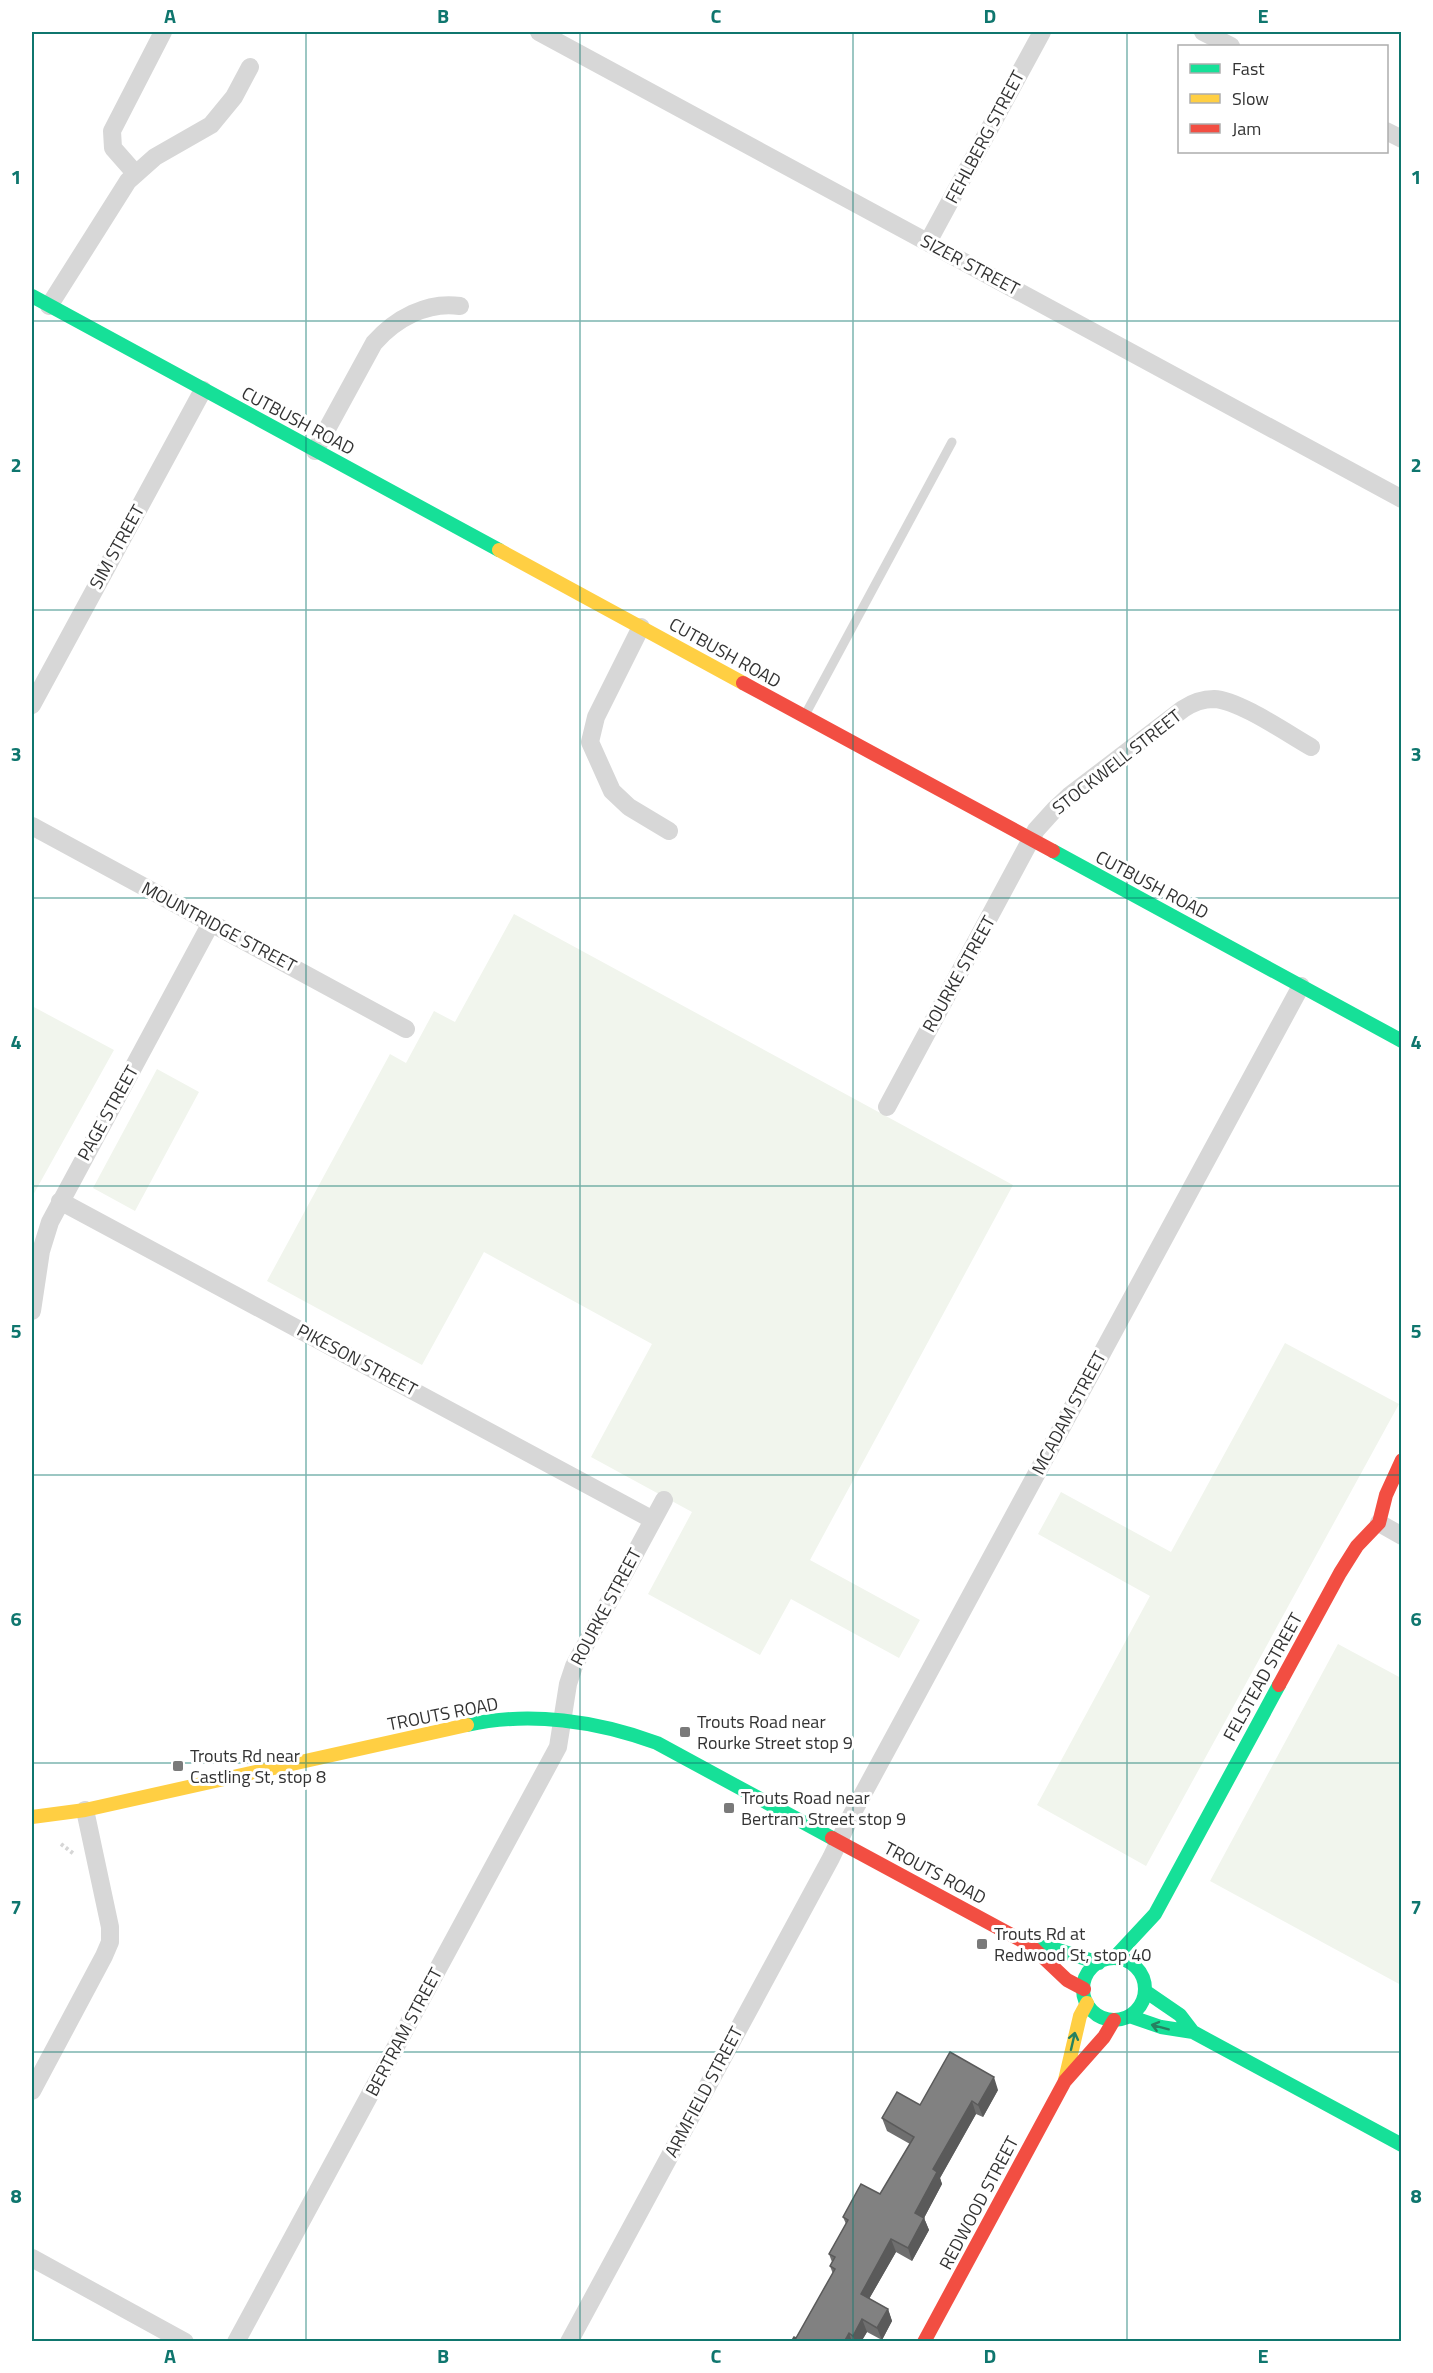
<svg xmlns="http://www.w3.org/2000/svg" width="1433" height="2373" viewBox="0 0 1433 2373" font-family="'Titillium Web',sans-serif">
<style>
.green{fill:#f1f5ed}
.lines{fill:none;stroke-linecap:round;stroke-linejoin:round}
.path{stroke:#d6d6d6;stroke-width:4;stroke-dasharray:3 3;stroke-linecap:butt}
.lane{stroke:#d7d7d7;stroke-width:9}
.street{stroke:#d7d7d7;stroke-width:18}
.fast{stroke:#16e098;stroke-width:14}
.slow{stroke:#ffcf43;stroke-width:14}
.jam{stroke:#f24e42;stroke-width:14}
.wall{fill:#6f6f6f}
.shaded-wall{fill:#5a5a5a}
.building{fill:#818181;stroke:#5a5a5a;stroke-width:1.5}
.oneway{stroke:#268160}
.grid{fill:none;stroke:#0f766e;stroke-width:1.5;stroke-opacity:0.55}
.poi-dot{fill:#7a7a7a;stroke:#fff;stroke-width:2}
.labels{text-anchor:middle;stroke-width:6;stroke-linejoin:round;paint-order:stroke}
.street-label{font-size:18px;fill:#333;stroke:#fff}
.poi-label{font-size:18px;fill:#333;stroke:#fff;text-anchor:start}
.neatline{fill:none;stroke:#0f766e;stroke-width:2}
.grid-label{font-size:20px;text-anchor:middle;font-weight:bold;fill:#0f766e}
</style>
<rect width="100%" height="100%" fill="#fff"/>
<path class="green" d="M 514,914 L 1013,1185 L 810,1560 L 920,1620 L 899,1658 L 791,1599 L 760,1655 L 648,1594 L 692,1512 L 591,1457 L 652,1344 L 484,1252 L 422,1365 L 267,1281 L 390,1054 L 406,1063 L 434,1011 L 455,1022 Z
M 32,1006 L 114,1050 L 32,1197 Z
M 157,1069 L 199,1092 L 135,1211 L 93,1188 Z
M 1285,1343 L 1399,1404 L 1146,1866 L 1037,1805 L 1150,1596 L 1038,1534 L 1061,1492 L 1171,1552 Z
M 1338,1644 L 1401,1678 L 1401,1985 L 1210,1881 Z"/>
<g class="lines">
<path class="path" d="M 61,1844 L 74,1854"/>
<path class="lane" d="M 805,715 L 952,442"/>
<path class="street" d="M 539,32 L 1402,499
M 1203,32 L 1231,46
M 1386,131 L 1402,139
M 135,173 L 113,148 L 112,131 L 163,32
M 928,242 L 1042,32
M 49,306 L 128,181 L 155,157 L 211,125 L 234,97 L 250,67
M 315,451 L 374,343 C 395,319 427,301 460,306
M 641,627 L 596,717 L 590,742 L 612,791 L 629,807 L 669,831
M 32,705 L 203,390
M 32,826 L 406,1029
M 887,1107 L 1036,830 L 1055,809 L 1069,796 L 1183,709 C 1192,703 1202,699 1214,699 C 1239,700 1288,734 1311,747
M 60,1201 L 653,1520
M 32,1311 L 41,1251 L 50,1222 L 211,923
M 1379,1523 L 1402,1536
M 32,2091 L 104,1956 L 110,1942 L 110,1927 L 85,1810
M 32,2258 L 185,2342
M 236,2342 L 558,1747 L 568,1684 L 574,1666 L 664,1500
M 569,2342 L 831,1858 L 851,1816 L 1301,986"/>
<path class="fast" d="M 32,296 L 499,550
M 1053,851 L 1402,1041
M 467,1725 C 530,1711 597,1721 657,1743 L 832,1838
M 1030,1945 L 1058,1950 L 1099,1963
M 1114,1958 L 1155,1914 L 1279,1685
M1083 1989a31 31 0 1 1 62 0a31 31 0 1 1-62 0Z
M 1145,1991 L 1180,2015 L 1193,2032 L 1402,2145
M 1129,2016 L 1161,2027 L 1193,2032"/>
<path class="slow" d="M 499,550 L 743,683
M 32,1817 L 85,1810 L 467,1725
M 1065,2080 L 1080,2016 L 1087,2003"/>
<path class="jam" d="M 743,683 L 1053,851
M 1279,1685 L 1340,1573 L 1357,1546 L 1379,1523 L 1386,1495 L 1402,1460
M 832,1838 L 1030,1945 L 1067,1980 L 1084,1989
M 924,2342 L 1065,2081 L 1104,2037 L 1114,2020"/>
</g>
<path class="wall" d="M 998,2090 L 983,2117 L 976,2114 L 940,2178 L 942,2184 L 924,2218 L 929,2230 L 912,2261 L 896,2252 L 869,2299 L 888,2309 L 892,2321 L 882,2340 L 867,2332 L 861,2342 L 791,2342 L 796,2338 L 833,2274 L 830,2266 L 832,2262 L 829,2254 L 846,2224 L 843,2217 L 880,2194 L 910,2144 L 887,2131 L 882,2118 L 920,2105 Z"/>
<path class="shaded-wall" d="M 994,2077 L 998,2090 L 983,2117 L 978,2105 Z
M 972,2101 L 976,2114 L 940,2178 L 942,2184 L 924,2218 L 929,2230 L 912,2261 L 908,2248 L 915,2213 L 933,2169 Z
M 891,2239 L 896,2252 L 865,2306 L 861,2294 Z
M 888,2309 L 892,2321 L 882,2340 L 877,2328 Z
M 862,2319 L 867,2332 L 861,2342 L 855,2342 L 853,2336 Z
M 849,2333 L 852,2342 L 844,2342 Z"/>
<path class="building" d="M 950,2052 L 994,2077 L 978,2105 L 972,2101 L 933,2169 L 937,2172 L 915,2213 L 924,2218 L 908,2248 L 891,2239 L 861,2294 L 888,2309 L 877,2328 L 862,2319 L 853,2336 L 849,2333 L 844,2342 L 791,2342 L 794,2337 L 796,2338 L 835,2269 L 830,2266 L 835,2257 L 829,2254 L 848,2220 L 843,2217 L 861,2184 L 880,2194 L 914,2137 L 882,2118 L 897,2092 L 920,2105 Z"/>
<defs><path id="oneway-shaft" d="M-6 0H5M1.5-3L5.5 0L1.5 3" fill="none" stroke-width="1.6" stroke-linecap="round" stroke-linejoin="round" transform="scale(1.5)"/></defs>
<g class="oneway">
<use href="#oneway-shaft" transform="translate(1160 2027) rotate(-165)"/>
<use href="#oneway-shaft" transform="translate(1073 2041) rotate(-77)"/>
</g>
<path class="grid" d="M 306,32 L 306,2342M 580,32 L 580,2342M 853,32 L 853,2342M 1127,32 L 1127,2342M 32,321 L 1402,321M 32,610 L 1402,610M 32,898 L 1402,898M 32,1186 L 1402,1186M 32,1475 L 1402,1475M 32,1763 L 1402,1763M 32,2052 L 1402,2052"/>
<g class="poi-dot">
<rect x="679" y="1726" width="12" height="12" rx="3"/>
<rect x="172" y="1760" width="12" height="12" rx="3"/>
<rect x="723" y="1802" width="12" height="12" rx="3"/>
<rect x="976" y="1938" width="12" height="12" rx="3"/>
</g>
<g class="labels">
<g class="street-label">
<text transform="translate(985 137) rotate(-62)" y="6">FEHLBERG STREET</text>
<text transform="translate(970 265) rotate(28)" y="6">SIZER STREET</text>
<text transform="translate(298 421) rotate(28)" y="6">CUTBUSH ROAD</text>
<text transform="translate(117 547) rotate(-61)" y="6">SIM STREET</text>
<text transform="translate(725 653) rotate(29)" y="6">CUTBUSH ROAD</text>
<text transform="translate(1117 762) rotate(-38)" y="6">STOCKWELL STREET</text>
<text transform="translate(1152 885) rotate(28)" y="6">CUTBUSH ROAD</text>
<text transform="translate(219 927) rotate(28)" y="6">MOUNTRIDGE STREET</text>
<text transform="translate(959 974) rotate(-61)" y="6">ROURKE STREET</text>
<text transform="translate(108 1113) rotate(-61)" y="6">PAGE STREET</text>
<text transform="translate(357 1360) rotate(28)" y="6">PIKESON STREET</text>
<text transform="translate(1069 1413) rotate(-62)" y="6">MCADAM STREET</text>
<text transform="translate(606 1607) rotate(-62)" y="6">ROURKE STREET</text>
<text transform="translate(1263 1677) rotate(-61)" y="6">FELSTEAD STREET</text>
<text transform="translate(443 1714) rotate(-11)" y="6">TROUTS ROAD</text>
<text transform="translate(935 1873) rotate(28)" y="6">TROUTS ROAD</text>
<text transform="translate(404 2032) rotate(-62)" y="6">BERTRAM STREET</text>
<text transform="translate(704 2092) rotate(-62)" y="6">ARMFIELD STREET</text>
<text transform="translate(979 2203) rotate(-62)" y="6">REDWOOD STREET</text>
</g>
<g class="poi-label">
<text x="697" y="1728">Trouts Road near<tspan x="697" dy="21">Rourke Street stop 9</tspan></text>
<text x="190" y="1762">Trouts Rd near<tspan x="190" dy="21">Castling St, stop 8</tspan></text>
<text x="741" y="1804">Trouts Road near<tspan x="741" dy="21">Bertram Street stop 9</tspan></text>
<text x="994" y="1940">Trouts Rd at<tspan x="994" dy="21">Redwood St, stop 40</tspan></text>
</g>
</g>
<rect width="1433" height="2373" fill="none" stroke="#ffffff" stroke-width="66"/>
<rect x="1178" y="45" width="210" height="108" fill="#ffffff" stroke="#adadad" stroke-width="1.5"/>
<rect x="1190" y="64" width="30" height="9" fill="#16e098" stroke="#adadad" stroke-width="1.5"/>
<text x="1232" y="75" font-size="18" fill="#333333">Fast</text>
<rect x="1190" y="94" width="30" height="9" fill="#ffcf43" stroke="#adadad" stroke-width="1.5"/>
<text x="1232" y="105" font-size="18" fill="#333333">Slow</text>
<rect x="1190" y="124" width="30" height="9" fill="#f24e42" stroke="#adadad" stroke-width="1.5"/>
<text x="1232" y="135" font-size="18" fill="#333333">Jam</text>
<rect x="33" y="33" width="1367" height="2307" class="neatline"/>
<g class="grid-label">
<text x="170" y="23">A</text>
<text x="443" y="23">B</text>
<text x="716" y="23">C</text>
<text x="990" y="23">D</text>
<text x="1263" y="23">E</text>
<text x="16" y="184">1</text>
<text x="1416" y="184">1</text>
<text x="16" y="472">2</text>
<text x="1416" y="472">2</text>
<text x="16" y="761">3</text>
<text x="1416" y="761">3</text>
<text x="16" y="1049">4</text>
<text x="1416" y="1049">4</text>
<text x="16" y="1338">5</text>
<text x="1416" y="1338">5</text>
<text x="16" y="1626">6</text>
<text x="1416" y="1626">6</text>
<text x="16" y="1914">7</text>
<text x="1416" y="1914">7</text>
<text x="16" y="2203">8</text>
<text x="1416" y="2203">8</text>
<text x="170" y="2363">A</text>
<text x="443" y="2363">B</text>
<text x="716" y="2363">C</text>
<text x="990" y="2363">D</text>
<text x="1263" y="2363">E</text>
</g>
</svg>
